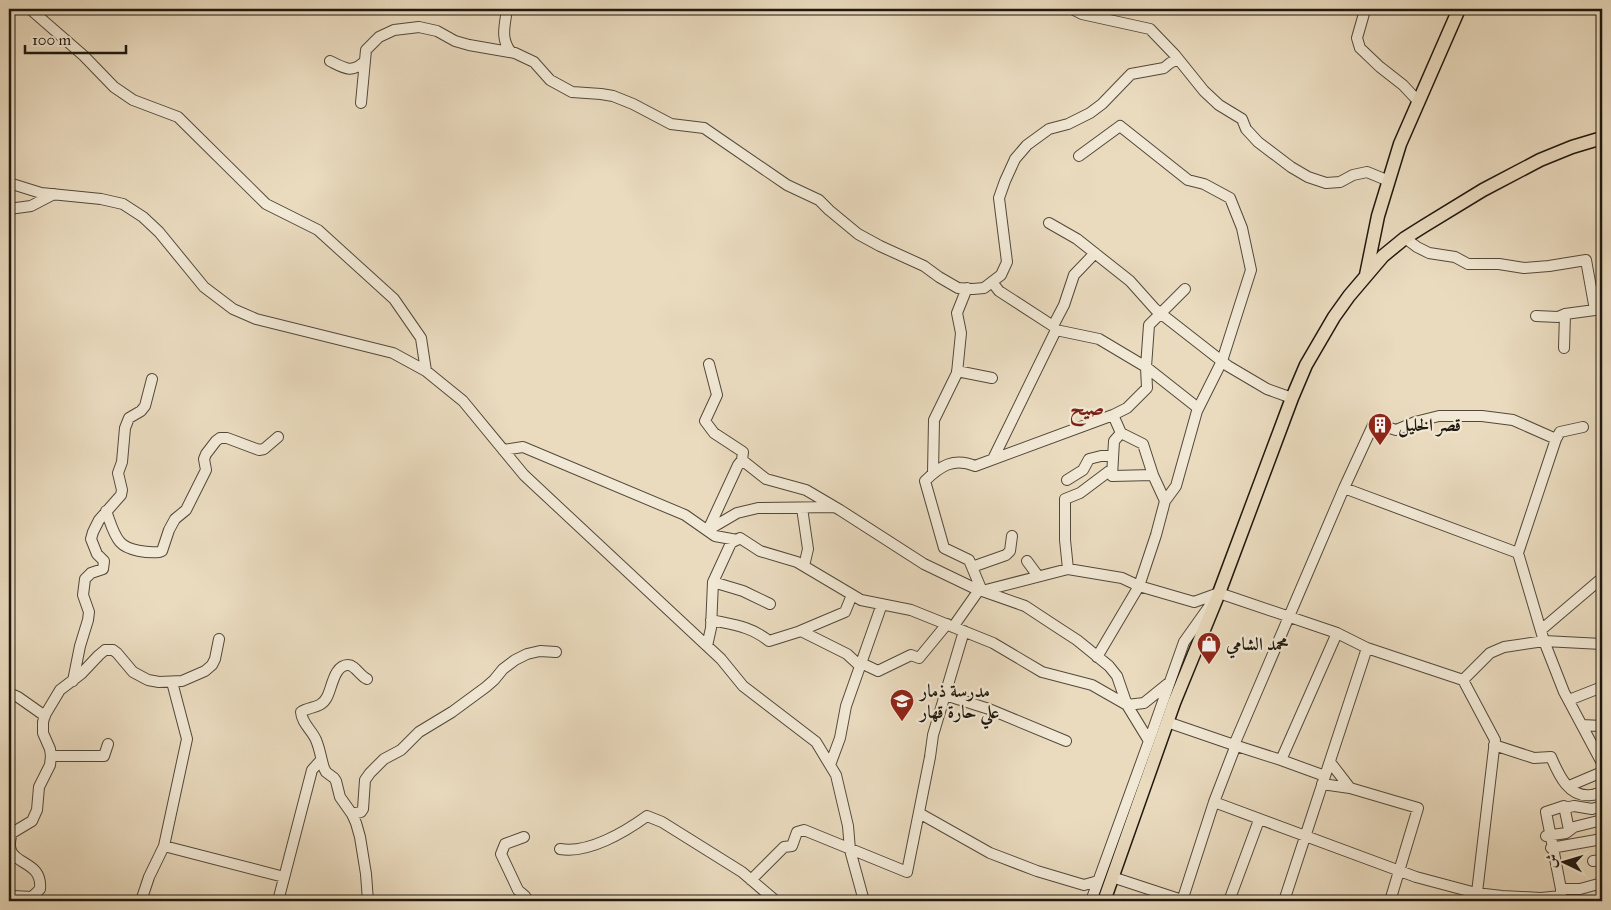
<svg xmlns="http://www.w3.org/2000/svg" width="1611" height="910" viewBox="0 0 1611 910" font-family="'IM FELL Great Primer',Amiri,serif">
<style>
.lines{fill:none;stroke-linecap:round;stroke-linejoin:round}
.minor-casing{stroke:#52493b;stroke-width:12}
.major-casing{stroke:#1f180f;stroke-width:15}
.minor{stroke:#f1e8d5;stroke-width:10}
.major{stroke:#eadbbf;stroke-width:12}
.labels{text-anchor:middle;stroke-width:4.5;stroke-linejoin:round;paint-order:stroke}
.poi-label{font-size:18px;font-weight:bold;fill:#1f180f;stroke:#f1e8d5;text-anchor:start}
.district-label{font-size:22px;font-weight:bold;fill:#7a1f14;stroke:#f1e8d5}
</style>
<rect width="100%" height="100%" fill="#eadbbf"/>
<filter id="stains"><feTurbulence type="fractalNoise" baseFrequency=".004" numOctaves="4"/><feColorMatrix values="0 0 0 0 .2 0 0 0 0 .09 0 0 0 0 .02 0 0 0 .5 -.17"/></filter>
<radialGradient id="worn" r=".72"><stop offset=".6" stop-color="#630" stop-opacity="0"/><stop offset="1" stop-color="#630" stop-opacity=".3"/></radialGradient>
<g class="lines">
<defs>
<path id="minor" d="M 30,9 L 84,56 L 114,87 L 133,100 L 178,117 L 266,204 L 318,230 L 394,299 L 421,338 L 426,371
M 507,9 C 505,25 500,39 511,52
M 1072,9 L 1082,14 L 1150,29 L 1175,55 L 1204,91 L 1219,105 L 1242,119 L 1246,129 L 1258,142 L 1291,167 L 1308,177 L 1326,183 L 1340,182 L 1353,175 L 1367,172 L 1389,181
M 1364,9 L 1365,10 L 1357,38 L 1360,48 L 1380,67 L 1403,85 L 1418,101
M 330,61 C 344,68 352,74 365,61
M 361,103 L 366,50 L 379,37 L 394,30 L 419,27 L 437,31 L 455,41 L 469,45 L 515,53 L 534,62 L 550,80 L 572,92 L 601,94 L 613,96 L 633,104 L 671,124 L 704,128 L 787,185 L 819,200 L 829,210 L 858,234 L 880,246 L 924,266 L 939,277 L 958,288 L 973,289 L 984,288 L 1001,275 L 1007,262 L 999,198 L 1005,181 L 1015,159 L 1027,145 L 1049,129 L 1068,124 L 1090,113 L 1102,104 L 1131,74 L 1164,68 L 1170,63 L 1178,59
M 1079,156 L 1120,126 L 1188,180 L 1204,184 L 1230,198 L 1242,228 L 1251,270 L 1222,361 L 1197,411 L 1176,486 L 1165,501 L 1156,535 L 1139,586 L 1097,657
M 9,183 L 41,193 L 101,199 L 123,204 L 143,217 L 159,232 L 204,287 L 233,309 L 256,319 L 393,353 L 426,371 L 463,401 L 524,475 L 721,659 L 743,686 L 816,742 L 836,775 L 848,826 L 850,850 L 864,901
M 9,209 L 31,206 L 54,194
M 1049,223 L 1077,239 L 1130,281 L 1155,309 L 1228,366 L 1267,389 L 1292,398
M 1405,238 L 1417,247 L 1429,253 L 1455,257 L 1468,264 L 1499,264 L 1524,268 L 1549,266 L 1586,260 L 1595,310 L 1565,314 L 1558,317 L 1536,316
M 992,282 L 999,291 L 1053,326 L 1056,330 L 993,459
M 1053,326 L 1064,305 L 1074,275 L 1095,253
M 1056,330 L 1099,339 L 1146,367 L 1198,408
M 1564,348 L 1565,314
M 709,364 L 717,395 L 705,421 L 714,433 L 743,452 L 742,460 L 766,479 L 806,490 L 840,510 L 924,564 L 974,588 L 1025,606 L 1060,629 L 1077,640 L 1109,666 L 1117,676 L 1127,705 L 1144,703 L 1170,682
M 957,371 L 992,378
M 1113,415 L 1127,408 L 1147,388 L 1146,367 L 1149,325 L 1185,289
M 1121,433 L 1114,441 L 1112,476 L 1153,475
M 503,450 L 523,447 L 685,515 L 715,536 L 737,540
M 933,473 L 934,420 L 957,373 L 961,333 L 957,313 L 967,288
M 1067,480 L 1083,470 L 1089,459 L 1101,456 L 1113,456
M 1344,488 L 1518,553 L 1544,641 L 1564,692 L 1602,763
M 1165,501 L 1153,475 L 1143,444 L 1121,433 L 1113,415 L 975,466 C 954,457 940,466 925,481 L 944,548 L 969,560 L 982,591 L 1068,569 L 1122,578 L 1139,586 L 1194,602 L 1219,593 L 1337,633 L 1367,648 L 1463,680 L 1495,740 L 1476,901
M 802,508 L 808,549 L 804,566
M 106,511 C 110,521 113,534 120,542 C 128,551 148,553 159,552 L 162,551 L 169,530 L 175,519 L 186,510 L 206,470 L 204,459 L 206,454 L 216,441 L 220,438 L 227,438 L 259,450 L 264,449 L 278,437
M 708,530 L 737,513 L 758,508 L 834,507
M 708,530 L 738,465 L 742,460
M 1518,553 L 1556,439 L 1560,432 L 1583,427
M 1027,561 L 1038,576
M 972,567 L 1006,555 L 1010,551 L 1012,536
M 1068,569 L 1065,540 L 1065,499 L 1080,493 L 1112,469
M 713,582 L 731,543 L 740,538 L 760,551 L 797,562 L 861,600 L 911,610 L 993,643 L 1042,672 L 1092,685 L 1127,705 L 1149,741
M 711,620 C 734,625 750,626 769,641 L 801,631 L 847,654 L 860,666
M 953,627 L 979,590
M 1541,630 L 1602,578
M 800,631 L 845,612 L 852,595
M 707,646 L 711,628 L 713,582 L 743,591 L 770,604
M 861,663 L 878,671 L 911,655 L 919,658 L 947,624
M 367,679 C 360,676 355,665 348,665 C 334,665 332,688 327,697 C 321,709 310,706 301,712 C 302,724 312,730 316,740 C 320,749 321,759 324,768 L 326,772 L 334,778 L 336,781 L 340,797 L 352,814 L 356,823 L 360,837 L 366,874 L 368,901
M 1463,680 L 1490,653 L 1504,647 L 1544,641 L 1602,644
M 73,681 L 80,646 L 88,620 L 89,612 L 83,595 L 85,579 L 91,573 L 103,569 L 104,561 L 97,554 L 91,539 L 93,532 L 99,520 L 121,495 L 122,490 L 118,473 L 122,462 L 125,428 L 129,418 L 141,411 L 145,406 L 152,379
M 9,693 L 18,697 L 45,716
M 945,695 L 989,709 L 1066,741
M 1569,700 L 1602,687
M 1167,722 L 1234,745 L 1234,750 L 1214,802 L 1416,877 L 1476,893 L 1502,896 L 1541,898 L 1561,896 L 1561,889 L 1580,889 L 1602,883
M 1582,725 L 1602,726
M 1494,745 L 1534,758 L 1551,757 C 1558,773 1568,798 1591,795 C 1594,795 1599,793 1602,791
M 51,756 L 104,756 L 108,744
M 1281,760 L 1234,745 L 1344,488 L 1374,423 L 1396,430 L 1415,422 L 1439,416 L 1482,416 L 1513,420 L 1556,439
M 1330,762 L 1350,788 L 1418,808 L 1390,901
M 830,765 L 840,738 L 846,706 L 882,604
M 1325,776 L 1281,760 L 1337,633
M 1322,784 L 1350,788
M 1569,786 L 1602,772
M 1565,808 L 1574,806 L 1592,809 L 1602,806
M 919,813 L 990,853 L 1037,871 L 1084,885 L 1098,881
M 352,814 L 361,812 L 363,809 L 365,780 L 370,773 L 384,759 L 401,750 L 419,732 L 452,712 L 486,687 L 494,680 L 503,669 L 515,660 L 527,654 L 540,651 L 556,652
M 1546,836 L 1566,833 L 1574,827 L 1602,820
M 524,837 L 505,844 L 501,854 L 518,890 L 525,896 L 528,901
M 164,846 L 187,739 L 172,682
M 1551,848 L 1602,839
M 560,849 C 588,854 625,832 647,816 L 662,822 L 742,872 L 776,901
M 1593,861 L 1602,860
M 1112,877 L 1185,901
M 751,880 L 784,847 L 792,846 L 797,832 L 804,830 L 907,872 L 930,757 L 933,735 L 964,631
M 1561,889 L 1546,812 L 1564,806 L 1569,830
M 9,900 L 13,896 L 32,897 L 40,889 C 43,855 0,869 12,833 L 32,821 L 37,810 L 39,787 L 50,765 L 51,756 L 50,749 L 43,733 L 43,722 L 45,715 L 60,690 L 81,674 L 99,655 L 105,650 L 113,650 L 117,653 L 133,672 L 148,680 L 159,682 L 182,681 L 205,671 L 212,665 L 215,659 L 219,639
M 141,901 L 149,877 L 164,846 L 284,877
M 278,901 L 312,770 L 321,760
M 1091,901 L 1149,741 L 1184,642 L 1211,604
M 1182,901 L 1214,802
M 1229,901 L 1259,820
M 1284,901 L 1367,648"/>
<path id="major" d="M 1366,275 L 1378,216 L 1400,144 L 1459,9
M 1104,901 L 1174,703 L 1219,593 L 1292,398 L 1306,365 L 1334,317 L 1349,296 L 1383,256 L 1405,238 L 1424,226 L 1483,190 L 1540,160 L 1572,147 L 1602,138"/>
</defs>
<use href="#minor" class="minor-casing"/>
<use href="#major" class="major-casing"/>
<use href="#minor" class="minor"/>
<use href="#major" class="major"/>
</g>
<defs>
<symbol id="building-pin" viewBox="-11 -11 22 30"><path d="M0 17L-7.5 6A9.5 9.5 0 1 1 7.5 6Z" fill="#8f2418" stroke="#f1e8d5"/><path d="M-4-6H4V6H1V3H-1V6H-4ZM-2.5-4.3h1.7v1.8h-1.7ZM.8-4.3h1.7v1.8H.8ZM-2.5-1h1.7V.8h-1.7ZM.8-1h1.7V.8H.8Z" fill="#fff"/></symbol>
<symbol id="shop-pin" viewBox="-11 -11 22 30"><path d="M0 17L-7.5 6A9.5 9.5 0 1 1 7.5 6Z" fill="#8f2418" stroke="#f1e8d5"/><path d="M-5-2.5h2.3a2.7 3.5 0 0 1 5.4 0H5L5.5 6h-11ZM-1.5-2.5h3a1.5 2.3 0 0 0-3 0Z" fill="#fff"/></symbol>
<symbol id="school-pin" viewBox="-11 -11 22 30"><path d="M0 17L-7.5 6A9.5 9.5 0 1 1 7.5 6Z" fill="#8f2418" stroke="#f1e8d5"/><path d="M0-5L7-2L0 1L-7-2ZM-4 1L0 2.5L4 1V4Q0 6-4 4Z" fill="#fff"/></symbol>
</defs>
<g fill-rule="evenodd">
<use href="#building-pin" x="1366" y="411" width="28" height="38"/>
<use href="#shop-pin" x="1195" y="630" width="28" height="38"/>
<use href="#school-pin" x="888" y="687" width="28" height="38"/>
</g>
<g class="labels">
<g class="poi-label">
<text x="1398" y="431">قصر الخليل</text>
<text x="1226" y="650">محمد الشامي</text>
<text x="920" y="697">مدرسة ذمار<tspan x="920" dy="21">علي حارة قهار</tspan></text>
</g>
<g class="district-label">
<text x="1087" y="415">صيح</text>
</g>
</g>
<rect width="1611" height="910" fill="none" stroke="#eadbbf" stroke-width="30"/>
<rect x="10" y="10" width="1591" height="890" fill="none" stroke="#1f180f" stroke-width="2.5"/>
<rect x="15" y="15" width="1581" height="880" fill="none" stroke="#1f180f"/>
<g transform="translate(1564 862) rotate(275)" stroke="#f1e8d5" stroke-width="4" paint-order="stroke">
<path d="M0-4L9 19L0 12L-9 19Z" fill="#1f180f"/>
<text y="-8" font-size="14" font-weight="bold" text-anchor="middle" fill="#1f180f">ش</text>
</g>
<path d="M25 45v8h101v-8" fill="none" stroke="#1f180f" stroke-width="2.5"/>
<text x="32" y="45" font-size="15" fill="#1f180f" stroke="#f1e8d5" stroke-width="4" paint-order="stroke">100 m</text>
<rect width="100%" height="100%" filter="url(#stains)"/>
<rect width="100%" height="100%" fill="url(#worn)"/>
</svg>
